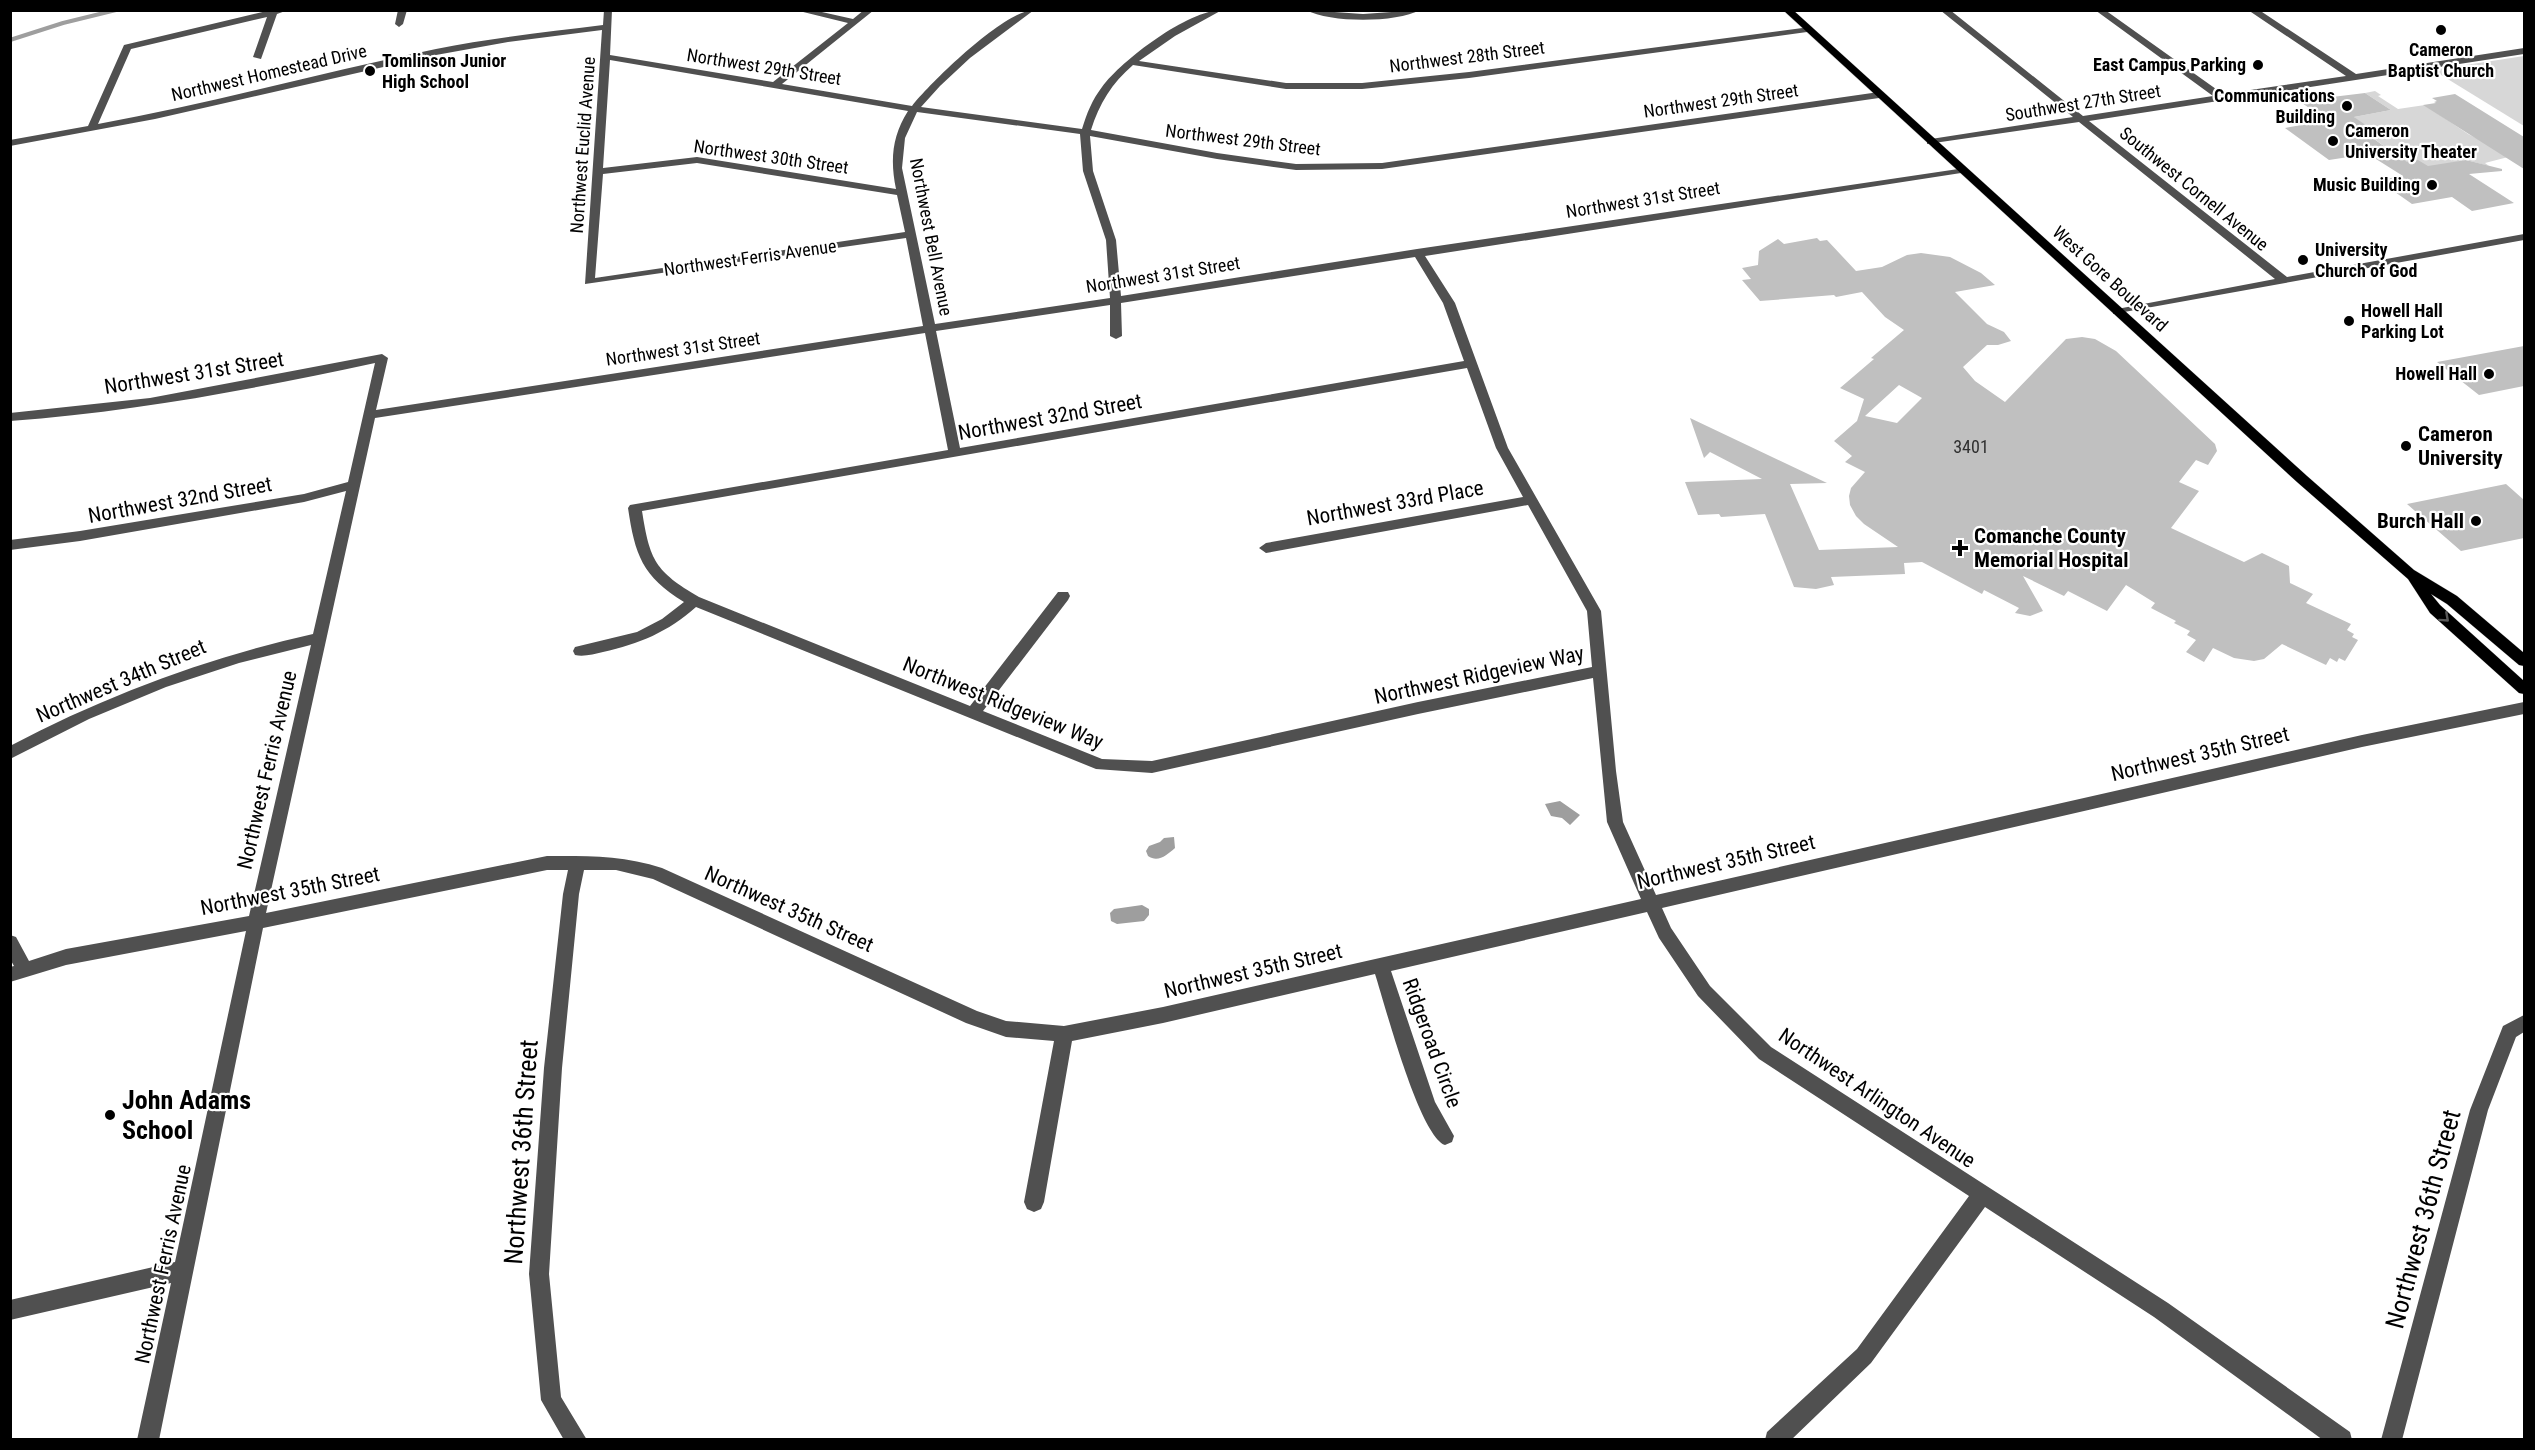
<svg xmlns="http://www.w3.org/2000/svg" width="2535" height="1450" viewBox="0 0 2535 1450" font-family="'Roboto Condensed',sans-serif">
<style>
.green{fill:#d7d7d7}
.water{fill:#9e9e9e}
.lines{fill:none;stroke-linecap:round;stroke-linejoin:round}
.stream{stroke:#9e9e9e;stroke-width:4}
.building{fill:#c0c0c0;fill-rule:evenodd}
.major-casing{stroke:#dbdbdb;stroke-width:1}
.minor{fill:#505050;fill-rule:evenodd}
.major{fill:#000;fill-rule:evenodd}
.oneway{stroke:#595959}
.poi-dot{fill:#000;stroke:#fff;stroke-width:2}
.labels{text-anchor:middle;stroke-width:4.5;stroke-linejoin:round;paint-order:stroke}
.far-poi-label{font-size:18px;font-weight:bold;fill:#000;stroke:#fff;text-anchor:start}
.far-street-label{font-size:18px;fill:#000;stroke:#fff}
.number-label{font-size:18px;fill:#303030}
.street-label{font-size:21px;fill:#000;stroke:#fff}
.poi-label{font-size:21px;font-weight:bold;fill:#000;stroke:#fff;text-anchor:start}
.near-poi-label{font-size:26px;font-weight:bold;fill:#000;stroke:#fff;text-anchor:start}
.near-street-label{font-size:26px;fill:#000;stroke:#fff}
</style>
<rect width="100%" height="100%" fill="#fff"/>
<path class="green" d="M 2524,56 L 2524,126 L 2433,70 Z
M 2375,91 L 2381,95 L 2378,96 L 2398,109 L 2425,105 L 2468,134 L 2512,156 L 2485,163 L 2489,166 L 2466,160 L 2433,167 L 2393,164 L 2387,160 L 2380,161 L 2366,152 L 2387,148 L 2363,131 L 2365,130 L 2354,117 L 2391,110 L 2365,93 Z"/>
<path class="water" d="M 1560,801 L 1580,815 L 1570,825 L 1562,818 L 1551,816 L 1545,804 Z
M 1174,837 L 1175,848 C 1167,855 1158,863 1148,856 L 1146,851 L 1149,846 L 1160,842 L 1164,838 Z
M 1142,905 L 1149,909 L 1149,915 L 1144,921 L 1117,924 L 1111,921 L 1110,913 L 1114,909 Z"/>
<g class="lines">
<path class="stream" d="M 10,40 L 63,23 L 116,10"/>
</g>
<path class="building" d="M 2365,93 L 2391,110 L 2354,117 L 2370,128 L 2363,131 L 2381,144 L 2407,162 L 2418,160 L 2428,166 L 2466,160 L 2502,169 L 2502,171 L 2469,174 L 2514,203 L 2472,211 L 2452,197 L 2412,204 L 2378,180 L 2403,176 L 2368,154 L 2329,160 L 2285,128 L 2307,124 L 2297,117 L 2318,114 L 2299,101 Z
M 2455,94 L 2524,137 L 2524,169 L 2423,105 L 2436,103 L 2434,102 L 2437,101 L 2432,98 Z
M 1817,238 L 1820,241 L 1827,240 L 1856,271 L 1882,267 L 1907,255 L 1921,253 L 1950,257 L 1981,273 L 1995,285 L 1955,292 L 1987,324 L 2004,332 L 2011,341 L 1998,345 L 1987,345 L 1963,367 L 1975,381 L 2005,402 L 2066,339 L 2082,337 L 2095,339 L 2116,351 L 2215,444 L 2217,451 L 2208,465 L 2196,460 L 2179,482 L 2199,491 L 2171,528 L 2244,562 L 2262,553 L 2289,566 L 2290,583 L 2313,594 L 2306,603 L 2351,624 L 2347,630 L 2354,634 L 2352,637 L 2358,640 L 2345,661 L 2339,658 L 2337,662 L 2330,658 L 2326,665 L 2282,644 L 2264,659 L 2254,661 L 2234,658 L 2213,648 L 2204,662 L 2186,652 L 2196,640 L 2187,635 L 2190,631 L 2174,623 L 2176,621 L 2151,608 L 2155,603 L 2126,585 L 2107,611 L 2068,591 L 2064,596 L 2023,576 L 2043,611 L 2030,616 L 2015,613 L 2019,608 L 1984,590 L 1982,594 L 1922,562 L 1904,563 L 1905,574 L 1831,577 L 1834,585 L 1816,589 L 1794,587 L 1765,514 L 1721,517 L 1719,514 L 1698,515 L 1685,482 L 1762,479 L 1710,452 L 1704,458 L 1690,418 L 1827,483 L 1790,484 L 1819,550 L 1898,547 L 1864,524 L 1856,516 L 1850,505 L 1849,496 L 1851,488 L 1865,472 L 1845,462 L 1852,456 L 1834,441 L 1857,421 L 1864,399 L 1840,388 L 1874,359 L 1871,358 L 1904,330 L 1885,317 L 1862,292 L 1836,297 L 1834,295 L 1760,301 L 1742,280 L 1751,279 L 1742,268 L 1758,265 L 1759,251 L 1778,239 L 1784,244 ZM 1899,385 L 1922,398 L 1897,423 L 1865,416 Z
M 2524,346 L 2524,386 L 2479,395 L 2437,362 Z
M 2506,484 L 2524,500 L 2524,538 L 2461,551 L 2407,504 Z"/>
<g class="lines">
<defs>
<path id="major" d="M 1783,10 L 1793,10 L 2307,476 L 2414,570 L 2457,596 L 2524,653 L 2524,666 L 2519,665 L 2447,604 L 2431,594 L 2440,605 L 2524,681 L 2524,694 L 2519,693 L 2430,613 L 2408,579 L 2297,482 Z"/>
</defs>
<use href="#major" class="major-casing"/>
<path class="minor" d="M 271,10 L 288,10 L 277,14 L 261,59 L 253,57 L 267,17 L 131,49 L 98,124 C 212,103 323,72 436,49 C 491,38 547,32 603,25 L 604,10 L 612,10 L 610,55 L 773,82 L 848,23 L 795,10 L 813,10 L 853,19 L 864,10 L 874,10 L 782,84 L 912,106 C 931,82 1005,10 1034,10 L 970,58 L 940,86 L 921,107 L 1082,129 C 1087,113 1092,100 1102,87 C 1122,60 1188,10 1222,10 L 1175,36 L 1139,61 L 1286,83 L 1362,83 L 1469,72 L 1810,27 L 1810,31 L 1807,32 L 1469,78 L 1362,89 L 1286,89 L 1133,65 C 1112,83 1099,104 1091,130 L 1217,153 L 1296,164 L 1382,163 L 1879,92 L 1884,95 L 1879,98 L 1382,169 L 1296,170 L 1217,159 L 1090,136 L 1093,171 L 1116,240 L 1121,296 L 1417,249 L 1965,168 L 1966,170 L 1961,173 L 1425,256 L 1455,303 L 1508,448 L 1601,611 L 1616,771 L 1623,822 L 1656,895 L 2362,735 L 2524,702 L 2524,714 L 2362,747 L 1662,908 L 1671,928 L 1710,986 L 1771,1047 L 2168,1303 L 2350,1432 L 2352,1440 L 2323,1440 L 2154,1317 L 1985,1207 L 1871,1363 L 1791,1440 L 1765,1440 L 1767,1432 L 1857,1349 L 1969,1196 L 1759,1059 L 1698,996 L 1659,938 L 1647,912 L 1391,971 L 1435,1102 L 1454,1136 L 1452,1142 L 1445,1145 C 1419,1135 1385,1005 1375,974 L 1163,1023 L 1072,1041 L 1044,1202 L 1041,1209 L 1034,1212 L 1027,1209 L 1024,1202 L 1054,1041 L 1006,1037 L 966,1023 L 653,879 L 616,870 L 584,870 L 579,894 L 562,1068 L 549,1274 L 561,1397 L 587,1440 L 564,1440 L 541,1400 L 529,1274 L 544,1068 L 563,894 L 568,870 L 547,870 L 263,928 L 159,1440 L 137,1440 L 171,1283 L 10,1320 L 10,1300 L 175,1262 L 246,931 L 66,965 L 10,982 L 10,967 L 14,966 L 10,959 L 10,935 L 16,937 L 29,961 L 66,949 L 249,916 L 311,645 L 239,663 L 166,687 L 89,719 L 10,759 L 10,746 C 107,695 207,658 313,634 L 346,491 L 304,502 L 80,541 L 10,550 L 10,540 L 80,531 L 304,494 L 348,482 L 375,363 C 254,389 134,412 10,421 L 10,413 L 150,398 L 382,354 L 388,358 L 376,410 L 923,326 L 906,238 L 585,284 L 602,30 L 508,42 L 436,55 L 155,119 L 10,146 L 10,140 L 88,126 L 124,45 ZM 610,60 L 908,111 C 892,136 890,160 896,189 L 697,157 L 603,168 ZM 917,112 L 1080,134 L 1083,171 L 1106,240 L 1110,298 L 935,324 L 902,168 L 905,138 ZM 697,163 L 897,195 L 905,232 L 595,278 L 603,174 ZM 1415,257 L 1443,303 L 1464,361 L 960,448 L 936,331 L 1110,305 L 1110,336 L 1116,339 L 1122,336 L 1121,303 ZM 925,333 L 948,450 L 630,505 L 628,508 C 635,555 642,576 684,602 L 662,619 L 637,632 L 575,647 L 573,651 L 575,655 C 584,657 594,654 603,652 C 639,644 668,632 696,607 L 1096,769 L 1152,773 L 1418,714 L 1593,678 L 1607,822 L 1641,899 L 1163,1007 L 1064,1026 L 1006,1021 L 977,1011 L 662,868 C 623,855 586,856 547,856 L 266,913 L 375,418 ZM 1467,368 L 1496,448 L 1523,497 L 1266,543 L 1259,548 L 1266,553 L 1528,505 L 1587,611 L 1592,667 L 1418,702 L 1152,761 L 1102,759 L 983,711 L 1068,600 L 1070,596 L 1068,592 L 1058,592 L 970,706 L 699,597 C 655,571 650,561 642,511 Z
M 398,10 L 407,10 L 403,24 L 399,27 L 395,24 Z
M 1306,10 L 1363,14 L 1420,10 C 1396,23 1330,23 1306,10 Z
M 1940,10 L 1950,10 L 2083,116 L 2213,96 L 2095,10 L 2105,10 L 2223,94 L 2346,76 L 2248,10 L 2259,10 L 2356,74 L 2524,48 L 2524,54 L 2089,121 L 2287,277 L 2524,234 L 2524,240 L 2113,314 L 2113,310 L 2117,309 L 2275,279 L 2079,122 L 1927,144 L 1927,140 L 1931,139 L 2073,117 Z
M 2524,1015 L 2524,1032 L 2516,1037 L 2488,1110 L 2402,1440 L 2381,1440 L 2470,1110 L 2503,1026 Z"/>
<use href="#major" class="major"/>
</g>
<defs><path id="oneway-chevron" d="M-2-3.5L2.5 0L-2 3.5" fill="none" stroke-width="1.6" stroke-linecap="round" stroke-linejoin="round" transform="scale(1.5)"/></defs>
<use class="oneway" href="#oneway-chevron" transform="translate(2445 618) rotate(42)"/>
<g class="poi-dot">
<circle cx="2441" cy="30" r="6"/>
<circle cx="2258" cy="65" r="6"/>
<circle cx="370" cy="71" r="6"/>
<circle cx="2347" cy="106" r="6"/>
<circle cx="2333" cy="141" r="6"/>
<circle cx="2432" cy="185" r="6"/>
<circle cx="2303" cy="260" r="6"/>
<circle cx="2349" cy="321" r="6"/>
<circle cx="2489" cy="374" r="6"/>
<circle cx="2406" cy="446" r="6"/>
<circle cx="2476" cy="521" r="6"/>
<path d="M1957 539h6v6h6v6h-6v6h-6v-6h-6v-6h6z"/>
<circle cx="110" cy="1115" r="6"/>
</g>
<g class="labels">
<g class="far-poi-label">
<text x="2441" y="56" text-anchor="middle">Cameron<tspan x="2441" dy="21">Baptist Church</tspan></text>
<text x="382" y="67">Tomlinson Junior<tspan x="382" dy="21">High School</tspan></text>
<text x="2246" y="71" text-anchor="end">East Campus Parking</text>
<text x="2335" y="102" text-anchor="end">Communications<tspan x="2335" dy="21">Building</tspan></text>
<text x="2345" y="137">Cameron<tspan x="2345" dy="21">University Theater</tspan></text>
<text x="2420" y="191" text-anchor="end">Music Building</text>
<text x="2315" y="256">University<tspan x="2315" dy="21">Church of God</tspan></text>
<text x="2361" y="317">Howell Hall<tspan x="2361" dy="21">Parking Lot</tspan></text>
<text x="2477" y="380" text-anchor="end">Howell Hall</text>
</g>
<g class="far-street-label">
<text transform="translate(1467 57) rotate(-7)" y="6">Northwest 28th Street</text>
<text transform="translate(764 67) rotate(9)" y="6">Northwest 29th Street</text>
<text transform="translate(269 73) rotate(-13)" y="6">Northwest Homestead Drive</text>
<text transform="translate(1721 101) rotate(-8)" y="6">Northwest 29th Street</text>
<text transform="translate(2083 103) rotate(-9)" y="6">Southwest 27th Street</text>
<text transform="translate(1243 140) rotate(7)" y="6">Northwest 29th Street</text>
<text transform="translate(583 145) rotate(-86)" y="6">Northwest Euclid Avenue</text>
<text transform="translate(771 157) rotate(8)" y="6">Northwest 30th Street</text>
<text transform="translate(2194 189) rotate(39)" y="6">Southwest Cornell Avenue</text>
<text transform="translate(1643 200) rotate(-9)" y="6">Northwest 31st Street</text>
<text transform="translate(931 237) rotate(79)" y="6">Northwest Bell Avenue</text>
<text transform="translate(750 258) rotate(-8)" y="6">Northwest Ferris Avenue</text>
<text transform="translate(1163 275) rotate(-9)" y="6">Northwest 31st Street</text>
<text transform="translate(2110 279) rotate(42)" y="6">West Gore Boulevard</text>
<text transform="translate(683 349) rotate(-8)" y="6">Northwest 31st Street</text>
</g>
<g class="number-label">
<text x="1971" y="453">3401</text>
</g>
<g class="street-label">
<text transform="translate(194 373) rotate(-9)" y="7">Northwest 31st Street</text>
<text transform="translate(1050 417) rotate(-10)" y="7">Northwest 32nd Street</text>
<text transform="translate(180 500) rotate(-10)" y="7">Northwest 32nd Street</text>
<text transform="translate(1395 503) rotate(-10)" y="7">Northwest 33rd Place</text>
<text transform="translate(1479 675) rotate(-12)" y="7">Northwest Ridgeview Way</text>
<text transform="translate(121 681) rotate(-23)" y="7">Northwest 34th Street</text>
<text transform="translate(1003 703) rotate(22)" y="7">Northwest Ridgeview Way</text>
<text transform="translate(2200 754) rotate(-13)" y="7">Northwest 35th Street</text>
<text transform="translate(267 770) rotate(-77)" y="7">Northwest Ferris Avenue</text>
<text transform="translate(1726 862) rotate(-13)" y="7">Northwest 35th Street</text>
<text transform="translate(290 891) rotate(-11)" y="7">Northwest 35th Street</text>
<text transform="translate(789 909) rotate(24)" y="7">Northwest 35th Street</text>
<text transform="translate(1253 971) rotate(-13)" y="7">Northwest 35th Street</text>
<text transform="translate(1432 1043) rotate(70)" y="7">Ridgeroad Circle</text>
<text transform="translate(1877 1098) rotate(34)" y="7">Northwest Arlington Avenue</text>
<text transform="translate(163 1264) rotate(-78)" y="7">Northwest Ferris Avenue</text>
</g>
<g class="poi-label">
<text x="2418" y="441">Cameron<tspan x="2418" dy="24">University</tspan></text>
<text x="2464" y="528" text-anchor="end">Burch Hall</text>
<text x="1974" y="543">Comanche County<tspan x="1974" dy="24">Memorial Hospital</tspan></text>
</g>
<g class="near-poi-label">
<text x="122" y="1109">John Adams<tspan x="122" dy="30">School</tspan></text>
</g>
<g class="near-street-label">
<text transform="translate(521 1152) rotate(-86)" y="9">Northwest 36th Street</text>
<text transform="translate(2423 1219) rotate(-75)" y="9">Northwest 36th Street</text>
</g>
</g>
<rect width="2535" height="1450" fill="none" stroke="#000000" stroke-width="24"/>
</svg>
